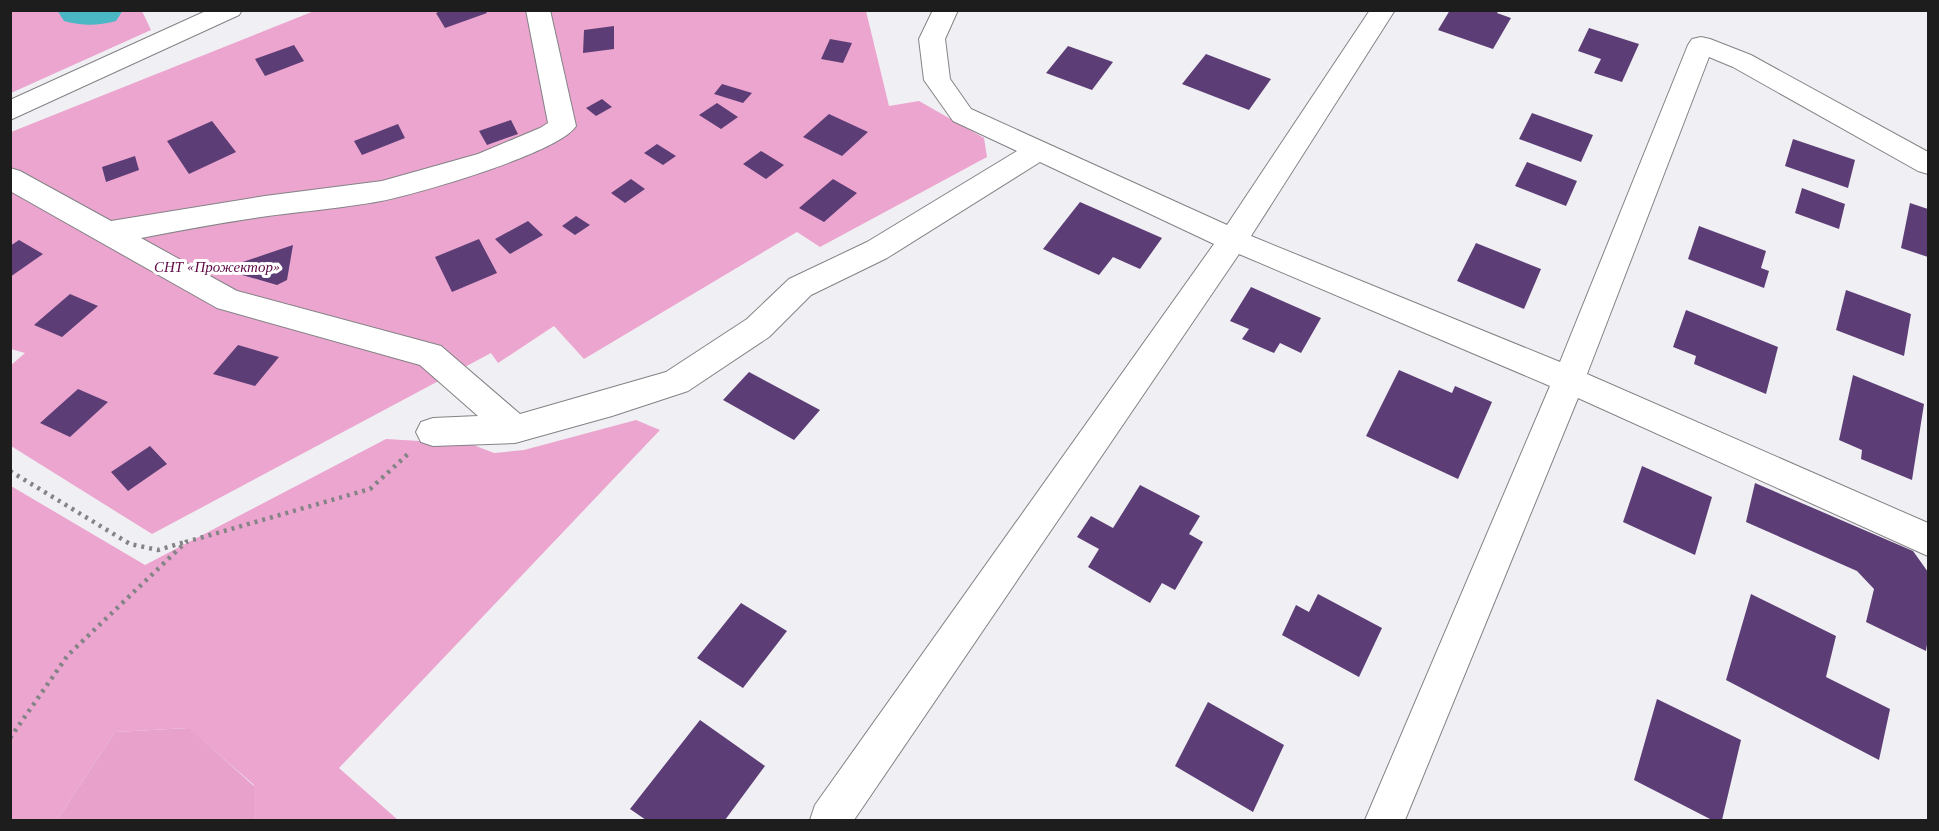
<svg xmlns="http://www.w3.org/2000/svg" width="1939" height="831" viewBox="0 0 1939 831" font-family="'Libre Baskerville',serif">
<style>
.green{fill:#eba5cf}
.forest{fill:#e7a1cb}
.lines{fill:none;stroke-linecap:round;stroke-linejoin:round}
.river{fill:#4bb7c5;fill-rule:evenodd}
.building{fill:#5d3d76}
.minor-casing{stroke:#838386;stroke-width:2}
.path{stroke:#848487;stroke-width:4.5;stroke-dasharray:3 5;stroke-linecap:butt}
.minor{fill:#fff;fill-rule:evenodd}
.labels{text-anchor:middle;stroke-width:6;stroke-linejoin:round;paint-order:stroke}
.park-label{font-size:15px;font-style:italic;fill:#5d0945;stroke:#fff}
</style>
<rect width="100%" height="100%" fill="#f0f0f4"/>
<path class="green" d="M 11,10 L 142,11 L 151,30 L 11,93 Z
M 314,11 L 866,11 L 889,106 L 919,101 L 984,138 L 987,157 L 820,247 L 797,232 L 584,359 L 554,326 L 498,363 L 491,353 L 152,534 L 11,446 L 10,366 L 25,353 L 11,349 L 11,132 Z
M 636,420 L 660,430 L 339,768 L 398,820 L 254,820 L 254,785 L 188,728 L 115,732 L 57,820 L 11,820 L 11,486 L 145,565 L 386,439 L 471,444 L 494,453 L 524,450 Z"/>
<path class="forest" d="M 189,728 L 254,786 L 254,820 L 57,820 L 115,732 Z"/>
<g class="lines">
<path class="river" d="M 57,10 L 123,10 L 116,21 C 97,26 83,26 64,21 Z"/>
</g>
<path class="building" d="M 444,10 L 485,10 L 487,13 L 445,28 L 436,13 Z
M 1450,10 L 1499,10 L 1497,13 L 1511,18 L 1493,49 L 1438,30 Z
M 614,26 L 614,49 L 583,53 L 584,30 Z
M 1589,28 L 1639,44 L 1622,82 L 1594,73 L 1601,59 L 1578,51 Z
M 830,39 L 852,43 L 843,63 L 821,59 Z
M 294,45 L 304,61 L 265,76 L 255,59 Z
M 1068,46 L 1113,62 L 1092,90 L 1046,73 Z
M 1206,54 L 1271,79 L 1249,110 L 1182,84 Z
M 722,84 L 752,93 L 743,103 L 714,94 Z
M 602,99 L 612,107 L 596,116 L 586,108 Z
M 717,103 L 738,117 L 721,129 L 699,115 Z
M 1532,113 L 1593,135 L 1581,162 L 1519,139 Z
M 829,114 L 868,132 L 842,156 L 803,137 Z
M 511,120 L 518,134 L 487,145 L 479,131 Z
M 212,121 L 236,152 L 189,174 L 167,141 Z
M 398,124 L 405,138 L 362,155 L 354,141 Z
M 1793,139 L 1855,160 L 1848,188 L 1785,166 Z
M 657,144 L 676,156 L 663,165 L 644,153 Z
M 761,151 L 784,165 L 766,179 L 743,164 Z
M 135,156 L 139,170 L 106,182 L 102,167 Z
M 1527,162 L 1577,181 L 1566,206 L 1515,186 Z
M 631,179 L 645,189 L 625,203 L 611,193 Z
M 833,179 L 857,193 L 824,222 L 799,208 Z
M 1802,188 L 1845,204 L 1839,229 L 1795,213 Z
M 1080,202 L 1162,238 L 1140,269 L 1113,257 L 1099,275 L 1043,249 Z
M 1910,203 L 1928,209 L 1928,257 L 1901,248 Z
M 576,216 L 590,225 L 575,235 L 562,226 Z
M 528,221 L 543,235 L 510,254 L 495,239 Z
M 1699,226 L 1766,251 L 1761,268 L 1769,271 L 1764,288 L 1688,259 Z
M 479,239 L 497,273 L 452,292 L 435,257 Z
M 19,240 L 43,254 L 10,277 L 10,246 Z
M 1476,243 L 1541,269 L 1524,309 L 1457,281 Z
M 293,245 L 287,280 L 277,285 L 222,269 Z
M 1251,287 L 1321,318 L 1301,353 L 1280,343 L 1274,353 L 1242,339 L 1249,329 L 1230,321 Z
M 1846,290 L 1911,314 L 1904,356 L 1836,330 Z
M 70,294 L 98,306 L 62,337 L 34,325 Z
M 1686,310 L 1778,347 L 1766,394 L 1694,364 L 1696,356 L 1673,347 Z
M 238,345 L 279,357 L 255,386 L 213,374 Z
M 1399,370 L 1452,393 L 1455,386 L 1492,402 L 1458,479 L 1366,436 Z
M 749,372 L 820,410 L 794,440 L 723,400 Z
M 1853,375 L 1924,404 L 1912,480 L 1861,459 L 1862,450 L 1839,440 Z
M 78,389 L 108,402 L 70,437 L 40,423 Z
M 150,446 L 167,464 L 128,491 L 111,472 Z
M 1642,466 L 1712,497 L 1695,555 L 1623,522 Z
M 1755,483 L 1913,551 L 1928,572 L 1928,638 L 1926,651 L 1866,622 L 1874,589 L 1857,571 L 1746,522 Z
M 1140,485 L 1200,516 L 1189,534 L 1203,542 L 1175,590 L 1162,583 L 1150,603 L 1088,567 L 1099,549 L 1077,537 L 1091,516 L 1113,528 Z
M 1318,594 L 1382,628 L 1359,677 L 1282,635 L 1296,605 L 1309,612 Z
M 1751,594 L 1836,636 L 1826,677 L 1890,709 L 1879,760 L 1726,680 Z
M 741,603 L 787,631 L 743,688 L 697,658 Z
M 1657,699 L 1741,740 L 1722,820 L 1712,820 L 1634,780 Z
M 1208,702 L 1284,745 L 1253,812 L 1175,766 Z
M 700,720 L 765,766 L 725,820 L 646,820 L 630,809 Z"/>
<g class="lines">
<defs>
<path id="minor" d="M 208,10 L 242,10 L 239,15 L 10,120 L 10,100 Z
M 526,10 L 550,10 L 576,126 C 559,153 417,194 381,201 C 344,208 305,211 268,216 C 225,222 183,230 141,238 L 237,291 L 441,346 L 520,414 L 666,372 L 747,319 L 789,279 L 867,242 L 1017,151 L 953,121 L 924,80 L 919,39 L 933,10 L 958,10 L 945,39 L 950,79 L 971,109 L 1227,225 L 1370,10 L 1395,10 L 1251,236 L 1560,362 L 1688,45 L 1692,39 L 1701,37 L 1710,39 L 1751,55 L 1928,152 L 1928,174 L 1918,171 L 1733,67 L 1709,57 L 1587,374 L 1928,523 L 1928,556 L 1578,398 L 1405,820 L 1365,820 L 1550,386 L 1239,254 L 854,820 L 810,820 L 815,805 L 1214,244 L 1040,162 L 887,258 L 811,295 L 769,337 L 688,391 L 612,416 L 515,443 L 433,446 L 421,442 L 416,432 L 421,422 L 433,418 L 478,416 L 420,365 L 217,308 L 10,191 L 10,168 L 20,171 L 111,221 L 265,196 L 382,181 L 478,154 L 540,128 L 548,123 Z"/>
</defs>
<use href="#minor" class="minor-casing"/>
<path class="path" d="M 10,471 L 130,544 L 158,550 L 185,542
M 10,738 L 68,655 L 186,542 L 370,489 L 408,454"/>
<use href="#minor" class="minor"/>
</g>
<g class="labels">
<g class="park-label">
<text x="217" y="272">СНТ «Прожектор»</text>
</g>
</g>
<rect width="1939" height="831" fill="none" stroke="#1d1d1e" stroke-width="24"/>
</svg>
